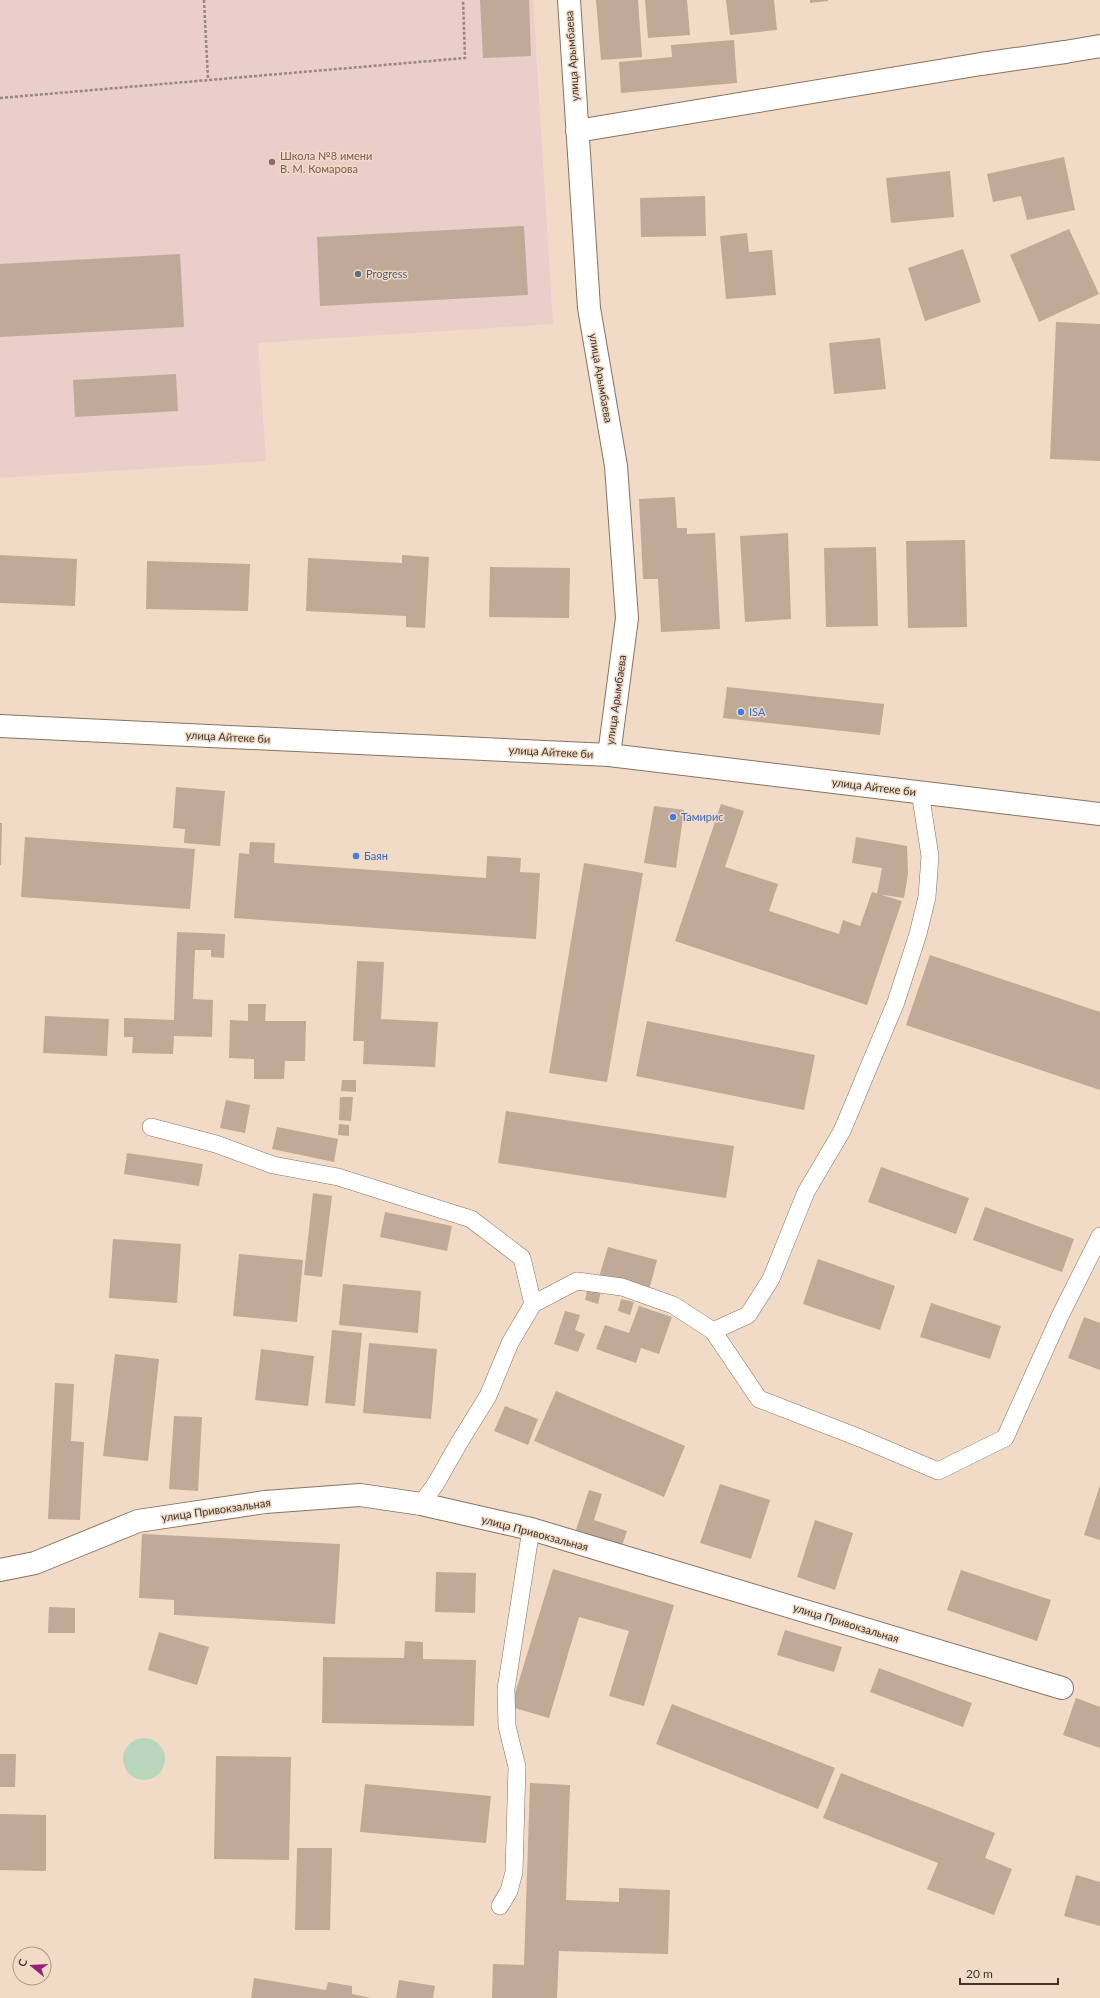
<svg xmlns="http://www.w3.org/2000/svg" width="1100" height="1998" viewBox="0 0 1100 1998" font-family="Lato,sans-serif">
<style>
.education{fill:#e9ceca}
.green{fill:#b9d7bd}
.building{fill:#bfaa97}
.lines{fill:none;stroke-linecap:round;stroke-linejoin:round}
.service-casing{stroke:#867361;stroke-width:18}
.pedestrian-casing{stroke:#867361;stroke-width:24}
.minor-casing{stroke:#867361;stroke-width:24}
.path{stroke:#97877a;stroke-width:2.5;stroke-dasharray:3 2;stroke-linecap:butt}
.service{stroke:#fff;stroke-width:17}
.pedestrian{stroke:#fff;stroke-width:22}
.minor{stroke:#fff;stroke-width:22}
.education-dot{fill:#8d6e63;stroke:#f1dbc7;stroke-width:1.5}
.service-dot{fill:#5c6f8a;stroke:#f1dbc7;stroke-width:1.5}
.shop-dot{fill:#3f7fe0;stroke:#f1dbc7;stroke-width:1.5}
.labels{text-anchor:middle;stroke-width:3;stroke-linejoin:round;paint-order:stroke}
.street-label{font-size:11px;fill:#3d342d;stroke:#f1dbc7}
.education-label{font-size:11px;fill:#785e54;stroke:#f1dbc7;text-anchor:start}
.service-label{font-size:11px;fill:#4e5e75;stroke:#f1dbc7;text-anchor:start}
.shop-label{font-size:11px;fill:#366cbe;stroke:#f1dbc7;text-anchor:start}
</style>
<rect width="100%" height="100%" fill="#f1dbc7"/>
<path class="education" d="M 0,0 L 533,0 L 553,324 L 258,343 L 266,461 L 0,478 Z"/>
<path class="green" d="M123 1759a21 21 0 1 1 42 0a21 21 0 1 1-42 0Z"/>
<path class="building" d="M 480,0 L 529,0 L 531,56 L 483,58 Z
M 596,0 L 638,0 L 642,57 L 601,60 Z
M 645,0 L 687,0 L 690,35 L 648,38 Z
M 726,0 L 774,0 L 777,30 L 730,35 Z
M 810,0 L 828,0 L 828,1 L 810,3 Z
M 734,40 L 737,83 L 621,93 L 619,62 L 672,57 L 671,45 Z
M 1064,157 L 1075,210 L 1027,220 L 1021,196 L 993,202 L 987,174 Z
M 950,171 L 954,217 L 891,223 L 886,178 Z
M 705,196 L 706,236 L 641,237 L 640,198 Z
M 524,226 L 528,295 L 320,306 L 317,237 Z
M 1069,229 L 1099,294 L 1039,322 L 1010,255 Z
M 747,233 L 749,252 L 772,250 L 776,295 L 726,299 L 720,236 Z
M 963,249 L 981,302 L 925,321 L 908,268 Z
M 180,254 L 184,327 L 0,337 L 0,264 Z
M 1056,322 L 1100,324 L 1100,461 L 1050,459 Z
M 880,338 L 886,389 L 834,394 L 829,343 Z
M 176,374 L 178,411 L 75,417 L 73,380 Z
M 675,497 L 677,528 L 687,528 L 687,534 L 715,533 L 720,629 L 661,632 L 658,579 L 643,579 L 639,499 Z
M 788,533 L 791,619 L 745,622 L 740,536 Z
M 965,540 L 967,627 L 908,628 L 906,541 Z
M 876,547 L 878,626 L 826,627 L 824,548 Z
M 0,555 L 77,559 L 75,606 L 0,603 Z
M 402,555 L 429,557 L 425,628 L 406,627 L 406,616 L 306,611 L 308,558 L 402,563 Z
M 147,561 L 250,564 L 248,611 L 146,609 Z
M 490,567 L 570,568 L 569,618 L 489,617 Z
M 727,687 L 884,704 L 880,735 L 723,718 Z
M 176,787 L 225,791 L 220,846 L 184,843 L 185,829 L 173,828 Z
M 721,804 L 744,811 L 725,867 L 778,884 L 769,911 L 839,934 L 843,920 L 860,926 L 872,892 L 902,901 L 867,1005 L 675,941 Z
M 654,806 L 684,810 L 676,868 L 644,863 Z
M 0,823 L 2,823 L 1,865 L 0,865 Z
M 25,837 L 195,849 L 190,909 L 21,897 Z
M 856,837 L 907,846 L 908,874 L 904,898 L 877,894 L 882,868 L 852,863 Z
M 250,842 L 275,843 L 274,863 L 486,878 L 487,856 L 521,858 L 520,872 L 540,873 L 536,939 L 234,918 L 239,853 L 249,854 Z
M 584,863 L 643,873 L 607,1082 L 549,1073 Z
M 177,932 L 225,934 L 224,958 L 211,957 L 211,950 L 195,950 L 193,999 L 213,1000 L 212,1037 L 174,1036 L 173,1054 L 132,1053 L 133,1037 L 124,1037 L 124,1018 L 174,1020 Z
M 930,955 L 1100,1012 L 1100,1090 L 906,1025 Z
M 357,961 L 384,962 L 381,1019 L 438,1022 L 435,1067 L 363,1064 L 364,1041 L 353,1041 Z
M 248,1004 L 266,1004 L 265,1021 L 306,1021 L 305,1061 L 285,1061 L 284,1079 L 254,1079 L 254,1059 L 229,1058 L 230,1020 L 248,1021 Z
M 45,1016 L 109,1019 L 107,1056 L 43,1053 Z
M 647,1021 L 815,1055 L 804,1110 L 636,1076 Z
M 342,1080 L 356,1080 L 356,1092 L 341,1091 Z
M 340,1097 L 353,1097 L 351,1121 L 339,1120 Z
M 226,1100 L 250,1105 L 245,1133 L 220,1128 Z
M 506,1111 L 734,1146 L 726,1198 L 498,1163 Z
M 339,1124 L 349,1125 L 349,1136 L 338,1135 Z
M 277,1127 L 338,1139 L 334,1162 L 272,1149 Z
M 127,1153 L 203,1164 L 199,1186 L 124,1174 Z
M 881,1167 L 969,1198 L 956,1234 L 868,1202 Z
M 313,1193 L 332,1196 L 322,1277 L 304,1275 Z
M 985,1207 L 1074,1239 L 1062,1272 L 973,1240 Z
M 385,1212 L 452,1226 L 447,1251 L 380,1237 Z
M 113,1239 L 181,1244 L 177,1303 L 109,1298 Z
M 608,1247 L 657,1260 L 649,1290 L 599,1277 Z
M 239,1254 L 303,1260 L 297,1322 L 233,1316 Z
M 818,1259 L 895,1286 L 880,1330 L 803,1304 Z
M 343,1284 L 421,1291 L 418,1333 L 339,1325 Z
M 588,1287 L 601,1291 L 598,1304 L 585,1300 Z
M 621,1299 L 634,1302 L 630,1315 L 618,1311 Z
M 931,1303 L 1001,1326 L 990,1359 L 920,1337 Z
M 639,1306 L 672,1317 L 659,1354 L 641,1348 L 636,1363 L 596,1349 L 605,1325 L 629,1333 Z
M 565,1311 L 580,1315 L 575,1330 L 585,1334 L 578,1352 L 554,1344 Z
M 1084,1317 L 1100,1323 L 1100,1370 L 1068,1358 Z
M 332,1330 L 362,1333 L 355,1406 L 325,1403 Z
M 369,1343 L 437,1349 L 431,1419 L 363,1413 Z
M 261,1349 L 314,1356 L 308,1406 L 255,1400 Z
M 115,1354 L 159,1359 L 148,1461 L 103,1456 Z
M 55,1383 L 74,1384 L 71,1441 L 84,1442 L 80,1520 L 48,1519 Z
M 556,1391 L 685,1446 L 664,1497 L 534,1441 Z
M 505,1406 L 538,1419 L 528,1445 L 494,1431 Z
M 174,1416 L 202,1417 L 198,1491 L 169,1489 Z
M 720,1484 L 770,1500 L 751,1559 L 700,1543 Z
M 1100,1485 L 1100,1540 L 1084,1535 Z
M 589,1490 L 602,1494 L 594,1520 L 627,1531 L 622,1546 L 576,1530 Z
M 815,1520 L 853,1533 L 835,1590 L 797,1577 Z
M 142,1534 L 340,1544 L 335,1624 L 174,1615 L 174,1600 L 139,1598 Z
M 553,1569 L 674,1605 L 644,1706 L 609,1696 L 629,1631 L 579,1617 L 549,1718 L 511,1707 Z
M 961,1570 L 1051,1600 L 1037,1641 L 947,1610 Z
M 436,1572 L 476,1573 L 475,1613 L 435,1612 Z
M 49,1607 L 75,1608 L 75,1633 L 48,1633 Z
M 785,1630 L 842,1647 L 834,1672 L 777,1655 Z
M 159,1632 L 209,1647 L 197,1685 L 148,1670 Z
M 405,1641 L 423,1642 L 423,1659 L 476,1660 L 474,1726 L 322,1723 L 323,1657 L 404,1658 Z
M 879,1668 L 972,1703 L 963,1727 L 870,1692 Z
M 1076,1698 L 1100,1707 L 1100,1748 L 1063,1735 Z
M 672,1704 L 835,1768 L 818,1809 L 656,1744 Z
M 0,1754 L 16,1754 L 15,1787 L 0,1787 Z
M 216,1756 L 291,1757 L 289,1860 L 214,1859 Z
M 841,1773 L 995,1833 L 985,1858 L 1012,1869 L 994,1915 L 927,1889 L 938,1863 L 823,1818 Z
M 530,1783 L 570,1785 L 566,1900 L 619,1902 L 619,1888 L 670,1890 L 668,1954 L 559,1951 L 557,1998 L 492,1998 L 493,1964 L 524,1965 Z
M 365,1784 L 491,1796 L 486,1843 L 360,1832 Z
M 0,1814 L 46,1815 L 46,1871 L 0,1870 Z
M 297,1848 L 332,1848 L 330,1930 L 295,1930 Z
M 1076,1875 L 1100,1882 L 1100,1926 L 1064,1916 Z
M 254,1978 L 326,1990 L 328,1982 L 352,1986 L 352,1994 L 371,1998 L 251,1998 Z
M 399,1980 L 435,1986 L 433,1998 L 396,1998 Z"/>
<g class="lines">
<defs>
<path id="service" d="M 151,1127 L 216,1144 L 273,1165 L 338,1177 L 471,1219 L 522,1258 L 533,1304
M 713,1331 L 748,1315 L 771,1279 L 806,1192 L 842,1131 L 896,1002 L 918,934 L 927,897 L 930,856 L 920,792
M 421,1504 L 435,1485 L 459,1443 L 488,1396 L 510,1343 L 533,1304 L 577,1281 L 622,1287 L 673,1305 L 713,1331 L 759,1399 L 860,1438 L 938,1471 L 1005,1438 L 1060,1316 L 1100,1236
M 500,1906 L 509,1891 L 514,1872 L 517,1767 L 507,1726 L 506,1689 L 531,1529"/>
<path id="pedestrian" d="M 1065,52 L 1100,46"/>
<path id="minor" d="M 569,0 L 589,308 L 616,466 L 627,618 L 609,755
M 577,131 L 981,64 L 1065,52
M 0,726 L 609,755 L 1100,814
M 0,1570 L 35,1563 L 138,1521 L 265,1502 L 360,1495 L 421,1504 L 531,1529 L 1062,1688"/>
</defs>
<use href="#service" class="service-casing"/>
<use href="#pedestrian" class="pedestrian-casing"/>
<use href="#minor" class="minor-casing"/>
<path class="path" d="M 204,0 L 208,80
M 0,98 L 465,58 L 463,0"/>
<use href="#service" class="service"/>
<use href="#pedestrian" class="pedestrian"/>
<use href="#minor" class="minor"/>
</g>
<circle class="education-dot" cx="272" cy="162" r="4"/>
<circle class="service-dot" cx="358" cy="274" r="4"/>
<g class="shop-dot">
<circle cx="741" cy="712" r="4"/>
<circle cx="673" cy="817" r="4"/>
<circle cx="356" cy="856" r="4"/>
</g>
<g class="labels">
<g class="street-label">
<text transform="translate(572 56) rotate(-94)" y="4">улица Арымбаева</text>
<text transform="translate(601 378) rotate(80)" y="4">улица Арымбаева</text>
<text transform="translate(616 700) rotate(-82)" y="4">улица Арымбаева</text>
<text transform="translate(228 737) rotate(3)" y="4">улица Айтеке би</text>
<text transform="translate(551 752) rotate(3)" y="4">улица Айтеке би</text>
<text transform="translate(874 787) rotate(7)" y="4">улица Айтеке би</text>
<text transform="translate(216 1510) rotate(-8)" y="4">улица Привокзальная</text>
<text transform="translate(535 1533) rotate(15)" y="4">улица Привокзальная</text>
<text transform="translate(846 1623) rotate(17)" y="4">улица Привокзальная</text>
</g>
<g class="education-label">
<text x="280" y="160">Школа №8 имени<tspan x="280" dy="13">В. М. Комарова</tspan></text>
</g>
<g class="service-label">
<text x="366" y="278">Progress</text>
</g>
<g class="shop-label">
<text x="749" y="716">ISA</text>
<text x="681" y="821">Тамирис</text>
<text x="364" y="860">Баян</text>
</g>
</g>
<g transform="translate(32 1966) rotate(288)"><circle r="19" fill="#f1dbc7" stroke="#a99889"/>
<path d="M0-3L7 15L0 10L-7 15Z" fill="#99207a"/>
<text y="-6" font-size="11" font-weight="bold" text-anchor="middle" fill="#3d342d">С</text>
</g>
<path d="M960 1978v6h98v-6" fill="none" stroke="#3d342d" stroke-width="2"/>
<text x="966" y="1978" font-size="12" fill="#3d342d" stroke="#f1dbc7" stroke-width="3" paint-order="stroke">20 m</text>
</svg>
